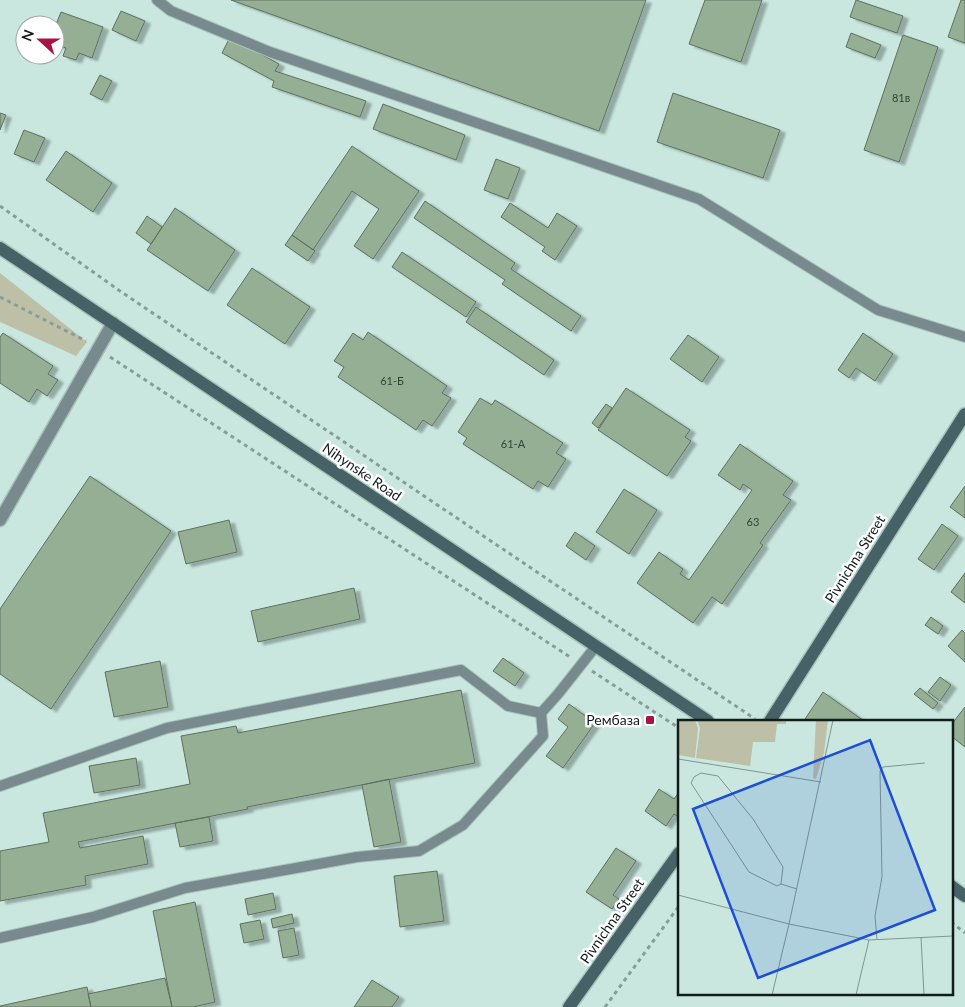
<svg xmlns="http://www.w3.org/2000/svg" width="965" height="1007" viewBox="0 0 965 1007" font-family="Lato,sans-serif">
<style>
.green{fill:#bdc0a6}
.building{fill:#94af94;stroke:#60705f;filter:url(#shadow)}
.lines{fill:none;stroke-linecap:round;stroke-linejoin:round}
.lane-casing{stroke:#a8c3bc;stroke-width:12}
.street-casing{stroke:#a8c3bc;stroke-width:15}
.secondary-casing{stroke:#a8c3bc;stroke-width:15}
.path{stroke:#879e98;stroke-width:3;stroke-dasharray:4 4;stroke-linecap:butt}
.lane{stroke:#788a8e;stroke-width:10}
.street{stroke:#788a8e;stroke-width:12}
.secondary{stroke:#476267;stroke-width:12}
.poi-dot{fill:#a91340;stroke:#fff;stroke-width:2}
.labels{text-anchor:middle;stroke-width:5;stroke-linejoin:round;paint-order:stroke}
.number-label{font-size:11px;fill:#324238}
.street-label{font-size:14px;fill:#121d1a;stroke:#fff}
.poi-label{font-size:14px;fill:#121d1a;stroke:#fff;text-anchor:end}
.inset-road{fill:none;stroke:#809690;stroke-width:1}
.view{fill:#1d4ed8;fill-opacity:0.15;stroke:#1d4ed8;stroke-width:2.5}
.inset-edge{fill:none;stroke:#121d1a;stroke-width:2.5}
</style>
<defs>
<filter id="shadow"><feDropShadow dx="5.5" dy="3" stdDeviation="1" flood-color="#0004"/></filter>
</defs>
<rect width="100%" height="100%" fill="#c9e7df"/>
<path class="green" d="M 0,273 L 87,342 L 76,356 L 0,322 Z"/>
<path class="building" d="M 231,0 L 646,0 L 599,131 Z
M 705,0 L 762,0 L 741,62 L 689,44 Z
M 856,0 L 903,16 L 897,33 L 850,17 Z
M 961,0 L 965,0 L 965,43 L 948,37 Z
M 121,11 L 145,21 L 136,41 L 112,30 Z
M 61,12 L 103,27 L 92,58 L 79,53 L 76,60 L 63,56 L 66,48 L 55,44 L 55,27 Z
M 851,33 L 881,45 L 875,58 L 846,47 Z
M 903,35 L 938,47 L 899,162 L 864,150 Z
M 230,37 L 279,64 L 275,71 L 366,101 L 360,117 L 272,87 L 274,81 L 222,53 Z
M 100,75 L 112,81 L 102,100 L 90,94 Z
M 673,93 L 780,130 L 763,178 L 657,142 Z
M 383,104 L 465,135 L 456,160 L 373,129 Z
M 0,113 L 6,115 L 0,130 Z
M 24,130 L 45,138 L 34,162 L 14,154 Z
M 352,146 L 419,191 L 373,259 L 354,246 L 379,209 L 352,191 L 313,250 L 292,235 Z
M 66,151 L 112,183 L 93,212 L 46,180 Z
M 496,159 L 520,168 L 508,199 L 484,190 Z
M 425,201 L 515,263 L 511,269 L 581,316 L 571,331 L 502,284 L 505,280 L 414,218 Z
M 510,203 L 548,228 L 557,213 L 577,226 L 555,260 L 542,251 L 545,247 L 501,217 Z
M 175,208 L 235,250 L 208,291 L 147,250 Z
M 147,216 L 162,227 L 151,244 L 136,233 Z
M 292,235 L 315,251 L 308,261 L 285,245 Z
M 402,252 L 476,302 L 466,317 L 392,267 Z
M 252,268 L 310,307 L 285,344 L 227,305 Z
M 476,307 L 554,360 L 544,375 L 466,322 Z
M 368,332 L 447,386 L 442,393 L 451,398 L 432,426 L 423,420 L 416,430 L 338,377 L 344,367 L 334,361 L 353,333 L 363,340 Z
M 3,333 L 53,366 L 48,374 L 58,380 L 47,396 L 37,389 L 29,402 L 0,383 L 0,337 Z
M 863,333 L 893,354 L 875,381 L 856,368 L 849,378 L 838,370 Z
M 688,335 L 719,357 L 702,382 L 670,359 Z
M 626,388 L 690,430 L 685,437 L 691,441 L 667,476 L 598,430 Z
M 480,398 L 492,405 L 495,400 L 563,443 L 556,453 L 566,459 L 548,487 L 538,481 L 533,489 L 463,444 L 467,438 L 458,432 Z
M 606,404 L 612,408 L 598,428 L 592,423 Z
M 740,444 L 793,481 L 783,495 L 791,500 L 760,543 L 763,545 L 722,604 L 712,597 L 693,623 L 637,583 L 659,552 L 683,569 L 680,574 L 689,580 L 752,490 L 743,484 L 740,490 L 718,475 Z
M 90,476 L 171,531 L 51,709 L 0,674 L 0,609 Z
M 965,486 L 965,518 L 950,507 Z
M 624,489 L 657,510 L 629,554 L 596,532 Z
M 229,520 L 237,552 L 186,564 L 178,532 Z
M 942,524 L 958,536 L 934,570 L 918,559 Z
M 575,532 L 595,546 L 586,560 L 566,546 Z
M 965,573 L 965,603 L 951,592 Z
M 354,588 L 360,619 L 258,642 L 251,611 Z
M 931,617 L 943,626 L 938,634 L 925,625 Z
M 962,630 L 965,633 L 965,662 L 948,646 Z
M 503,658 L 524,673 L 515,686 L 493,671 Z
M 160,661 L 168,707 L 114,717 L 105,672 Z
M 940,677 L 951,685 L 940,701 L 928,692 Z
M 920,688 L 938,703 L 933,709 L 914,694 Z
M 461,690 L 475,763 L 247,807 L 248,809 L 78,842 L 80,848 L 143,836 L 148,864 L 85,876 L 86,885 L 0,901 L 0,851 L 49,842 L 43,813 L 190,784 L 181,736 L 236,726 L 238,733 Z
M 823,692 L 864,721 L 808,721 L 805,719 Z
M 569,704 L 595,723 L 563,768 L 546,756 L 568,727 L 558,719 Z
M 965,707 L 965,747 L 951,736 L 951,725 Z
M 136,758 L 140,785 L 94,793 L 89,766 Z
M 389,779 L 401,842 L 374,847 L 362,785 Z
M 659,789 L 674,799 L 679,792 L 679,817 L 674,814 L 666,826 L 645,811 Z
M 209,817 L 213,841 L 180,847 L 175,823 Z
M 616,848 L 636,861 L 613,895 L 619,899 L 612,909 L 586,892 Z
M 437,871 L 444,921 L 400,927 L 394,876 Z
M 273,893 L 276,909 L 248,915 L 245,899 Z
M 195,902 L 215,1002 L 193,1007 L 172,1007 L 153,911 Z
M 292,914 L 294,923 L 273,928 L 271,919 Z
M 260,920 L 264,939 L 244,943 L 240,924 Z
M 294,928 L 299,955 L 283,958 L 278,931 Z
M 165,978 L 172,1007 L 91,1007 L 88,994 Z
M 372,980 L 399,997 L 392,1007 L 354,1007 Z
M 87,987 L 91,1007 L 0,1007 L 0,1006 Z"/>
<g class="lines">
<defs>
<path id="lane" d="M 157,0 L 171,11 L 270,52 L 699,199 L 878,310 L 965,337
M 0,786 L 167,728 L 461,670 L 508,706 L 541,713
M 0,938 L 93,917 L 185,888 L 357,857 L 419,851 L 463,825 L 543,736 L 541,713 L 558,694 L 596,646"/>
<path id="street" d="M 0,520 L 113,323"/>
<path id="secondary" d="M 0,248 L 708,721
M 770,721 L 965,414
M 951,886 L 965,896
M 569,1007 L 679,853"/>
</defs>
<use href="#lane" class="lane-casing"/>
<use href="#street" class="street-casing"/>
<use href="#secondary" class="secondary-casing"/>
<path class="path" d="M 0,206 L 120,291 L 755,719
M 0,297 L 86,341
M 110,357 L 570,657
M 592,671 L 679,728
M 951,922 L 965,933
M 605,1007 L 679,906"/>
<use href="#lane" class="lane"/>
<use href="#street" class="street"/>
<use href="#secondary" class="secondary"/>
</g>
<rect class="poi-dot" x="645" y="715" width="10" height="10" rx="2.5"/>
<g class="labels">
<g class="number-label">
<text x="901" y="102">81в</text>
<text x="392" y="385">61-Б</text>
<text x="513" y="448">61-А</text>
<text x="753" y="526">63</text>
</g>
<g class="street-label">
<text transform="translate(362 472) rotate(34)" y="5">Nihynske Road</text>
<text transform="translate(855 559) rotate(-58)" y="5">Pivnichna Street</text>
<text transform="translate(612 921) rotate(-55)" y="5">Pivnichna Street</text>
</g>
<g class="poi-label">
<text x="640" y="725">Рембаза</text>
</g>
</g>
<g transform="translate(678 720)">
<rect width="275" height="275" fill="#c9e7df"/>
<path d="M 0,0 L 17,0 L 20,8 L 17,38 L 0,35 ZM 19,0 L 108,0 L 108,4 L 99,4 L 97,22 L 75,22 L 72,46 L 18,38 L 22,8 ZM 138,0 L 150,0 L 146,33 L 138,59 L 135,58 Z" fill="#bdc0a6"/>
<path class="inset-road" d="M 155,0 L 111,204 L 191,220 L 275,216M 0,39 L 143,62M 103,164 L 99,166 L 71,152 L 13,63 L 16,57 L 23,53 L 40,56 L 75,99 L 105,147 L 103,164 L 119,169M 0,175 L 111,204 L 94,275M 243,217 L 246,275M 199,220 L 197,196 L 204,157 L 202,51 L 205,47 L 247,43M 178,275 L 191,220"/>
<path class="view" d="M 192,20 L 257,190 L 80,258 L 15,89 Z"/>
<rect width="275" height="275" class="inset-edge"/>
</g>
<g transform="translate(40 40) rotate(291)"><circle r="24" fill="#ffffff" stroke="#a0a5a3"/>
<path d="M0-4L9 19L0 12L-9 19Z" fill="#a91340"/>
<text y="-8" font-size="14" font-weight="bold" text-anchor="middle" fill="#121d1a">N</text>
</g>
</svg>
